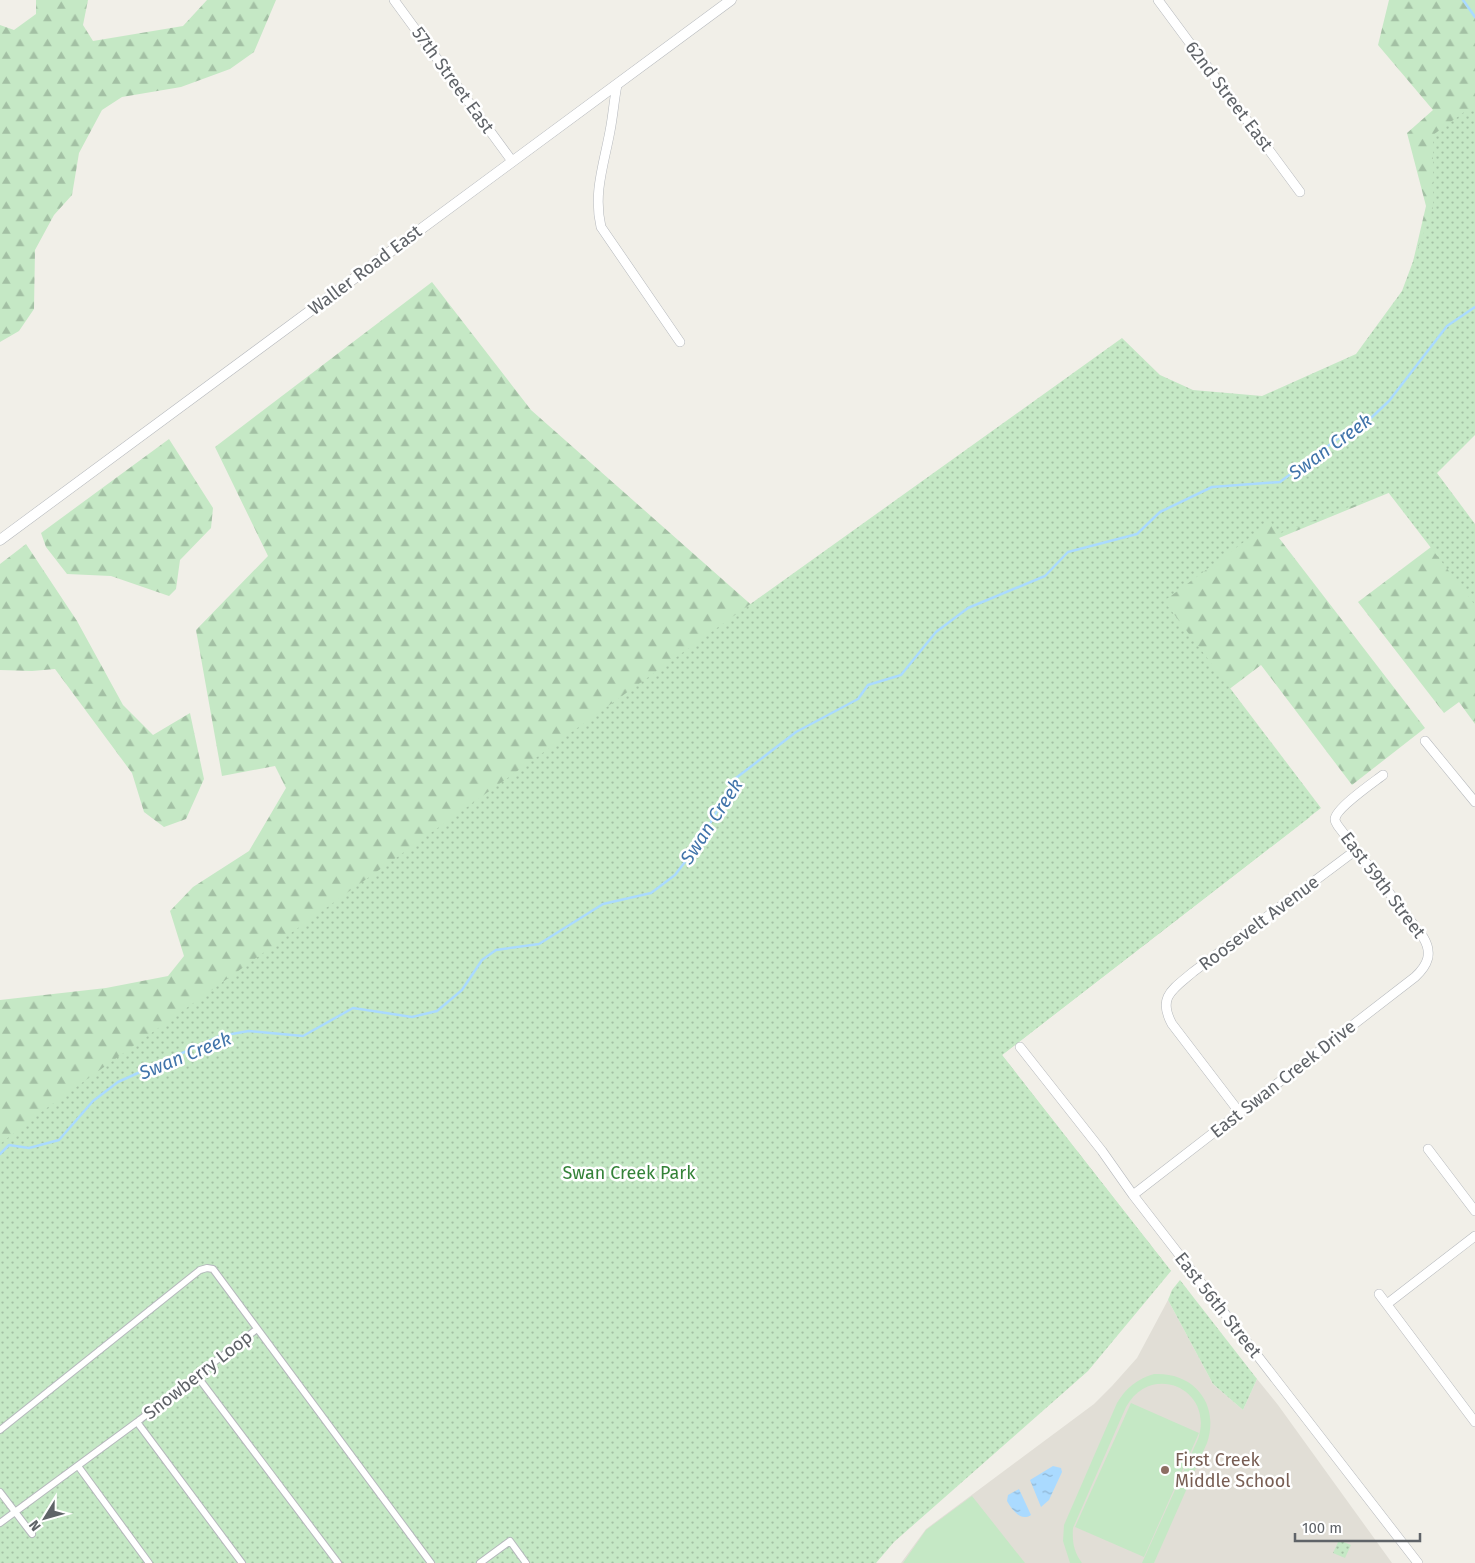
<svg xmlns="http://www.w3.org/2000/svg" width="1475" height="1563" viewBox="0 0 1475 1563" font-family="'Fira Sans',sans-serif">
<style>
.education{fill:#e1ded6}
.forest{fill:url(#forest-firs)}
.park{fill:url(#park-dots)}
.pitch{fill:#c5e8c5}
.water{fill:url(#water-ripples)}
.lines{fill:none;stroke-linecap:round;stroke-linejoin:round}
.stream{stroke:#aadaff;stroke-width:2.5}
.pedestrian-casing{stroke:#b5b8bc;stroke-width:8}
.minor-casing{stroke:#b5b8bc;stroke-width:10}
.tertiary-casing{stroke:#b5b8bc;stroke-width:11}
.pedestrian{stroke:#fff;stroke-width:6}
.minor{stroke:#fff;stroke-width:9}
.tertiary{stroke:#fff;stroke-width:10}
.education-dot{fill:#8d6e63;stroke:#fff;stroke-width:2}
.labels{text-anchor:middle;stroke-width:5;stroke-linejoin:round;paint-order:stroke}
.street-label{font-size:18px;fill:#5f6368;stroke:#fff}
.park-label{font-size:18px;fill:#348238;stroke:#fff}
.education-label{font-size:18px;fill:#785e54;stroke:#fff;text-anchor:start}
.water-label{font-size:19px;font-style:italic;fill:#4174aa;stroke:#fff}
</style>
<defs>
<pattern id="forest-firs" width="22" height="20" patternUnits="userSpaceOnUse" patternTransform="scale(1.25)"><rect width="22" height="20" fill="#c5e8c5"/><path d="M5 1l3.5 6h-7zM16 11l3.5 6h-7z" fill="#a3c0a4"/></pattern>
<pattern id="park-dots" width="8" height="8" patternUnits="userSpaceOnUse" patternTransform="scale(1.25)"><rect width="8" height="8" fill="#c5e8c5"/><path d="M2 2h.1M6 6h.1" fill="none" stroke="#a3c0a4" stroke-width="1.8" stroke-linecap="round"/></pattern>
<pattern id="water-ripples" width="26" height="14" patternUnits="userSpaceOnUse" patternTransform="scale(1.25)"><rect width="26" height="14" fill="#aadaff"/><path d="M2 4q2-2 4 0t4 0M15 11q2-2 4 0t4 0" fill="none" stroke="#8eb4d2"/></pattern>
</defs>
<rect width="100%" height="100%" fill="#f1efe8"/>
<path class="education" d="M 1168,1300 L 1213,1384 L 1243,1410 L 1257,1379 L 1278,1405 L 1392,1563 L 901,1563 L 926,1529 L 1094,1404 L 1112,1386 L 1137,1358 Z"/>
<path class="forest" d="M 36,0 L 88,0 L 83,25 L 93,41 L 183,26 L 207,0 L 276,0 L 254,52 L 230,69 L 181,87 L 122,97 L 102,110 L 79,153 L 72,195 L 54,215 L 35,250 L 34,309 L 19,331 L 0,342 L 0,25 L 14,30 L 36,14 Z
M 1389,0 L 1475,0 L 1475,425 L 1425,478 L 1279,538 L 1425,728 L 1352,785 L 1261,665 L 1219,697 L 1310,817 L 1002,1055 L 1171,1271 L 0,1396 L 0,1000 L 106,988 L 168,976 L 184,956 L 170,911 L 193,887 L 249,851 L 286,788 L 275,766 L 222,776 L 196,630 L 268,556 L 215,447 L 432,282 L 531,410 L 756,609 L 1176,402 L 1243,406 L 1333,378 L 1402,309 L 1426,206 L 1407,133 L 1433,110 L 1378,45 Z
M 169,439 L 213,508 L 211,528 L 180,560 L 176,589 L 169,596 L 111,576 L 67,574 L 46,547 L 41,533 Z
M 1443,538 L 1475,582 L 1475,724 L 1459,702 L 1444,713 L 1358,602 Z
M 26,544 L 77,621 L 123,705 L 153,735 L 190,713 L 204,779 L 186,819 L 164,827 L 144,812 L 132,773 L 55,669 L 32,671 L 0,670 L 0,564 Z"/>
<path class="park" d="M 1475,104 L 1475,435 L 1437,473 L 1475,524 L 1475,605 L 1388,492 L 1278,534 L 1271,522 L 1164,601 L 1321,808 L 1002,1055 L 1171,1271 L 1088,1371 L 894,1542 L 876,1563 L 0,1563 L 0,1144 L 37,1115 L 1122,338 L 1160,375 L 1193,390 L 1262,396 L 1356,354 L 1402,291 L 1433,208 L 1433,135 Z
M 1180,1280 L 1257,1379 L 1243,1410 L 1213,1384 L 1168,1300 L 1172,1290 Z
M 1339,1540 L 1351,1545 L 1345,1558 L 1333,1553 Z"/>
<path class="pitch" d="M 1154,1374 C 1194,1372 1220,1404 1207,1443 L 1154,1563 L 1142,1563 L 1198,1439 C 1215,1389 1151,1361 1126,1407 L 1073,1528 C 1072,1542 1074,1552 1082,1563 L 1070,1563 L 1063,1541 L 1064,1525 L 1117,1403 C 1126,1388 1137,1379 1154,1374 Z
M 1131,1403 L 1199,1433 L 1144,1557 L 1075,1527 Z
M 972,1496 L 1025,1563 L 903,1563 L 926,1530 Z"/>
<path class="water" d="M 1053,1466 L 1061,1468 L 1062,1472 L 1049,1500 L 1041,1507 L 1030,1480 Z
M 1019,1489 L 1031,1515 C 1021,1522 1012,1510 1007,1501 L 1008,1495 Z"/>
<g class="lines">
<path class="stream" d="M 1463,0 L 1475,17
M 0,1154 L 9,1145 L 29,1148 L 59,1140 L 93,1101 L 118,1082 L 220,1036 L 249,1031 L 303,1036 L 353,1008 L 412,1017 L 437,1011 L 462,990 L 482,960 L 496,950 L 539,944 L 603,904 L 651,893 L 675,875 L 697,846 L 736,778 L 796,732 L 858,699 L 868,685 L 901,675 L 936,632 L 968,608 L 1045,576 L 1068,552 L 1137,534 L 1160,512 L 1212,487 L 1280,482 L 1340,437 L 1356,432 L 1389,401 L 1447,326 L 1475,307"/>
<defs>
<path id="pedestrian" d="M 197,1376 L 338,1563
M 137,1422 L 242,1563
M 0,1430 L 200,1270 L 207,1268 L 213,1269 L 431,1563
M 78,1466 L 149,1563
M 0,1492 L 32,1534
M 0,1523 L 137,1422 L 257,1329
M 480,1563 L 510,1541 L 526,1563"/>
<path id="minor" d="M 394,0 L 512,161
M 1158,0 L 1300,192
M 617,85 C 614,100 613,116 610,131 C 604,164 593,193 601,227 L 680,342
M 1425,741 L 1475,802
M 1020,1047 L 1102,1151 L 1133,1195 L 1418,1563
M 1240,1113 L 1172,1024 C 1157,997 1173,989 1193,972 L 1356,850
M 1428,1149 L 1475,1211
M 1133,1195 L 1415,977 C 1428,965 1433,953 1423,937 L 1338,826 C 1337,824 1335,822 1335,819 C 1336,808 1374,782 1383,775
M 1379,1294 L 1475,1422
M 1387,1304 L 1475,1236"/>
<path id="tertiary" d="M 0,540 L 731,0"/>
</defs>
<use href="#pedestrian" class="pedestrian-casing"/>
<use href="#minor" class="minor-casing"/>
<use href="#tertiary" class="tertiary-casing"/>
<use href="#pedestrian" class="pedestrian"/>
<use href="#minor" class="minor"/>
<use href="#tertiary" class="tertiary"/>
</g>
<circle class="education-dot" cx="1165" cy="1470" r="5"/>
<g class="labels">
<g class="street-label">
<text transform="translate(453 80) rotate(54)" y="6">57th Street East</text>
<text transform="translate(1229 96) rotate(53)" y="6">62nd Street East</text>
<text transform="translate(365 270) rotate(-37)" y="6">Waller Road East</text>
<text transform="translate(1383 885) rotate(53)" y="6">East 59th Street</text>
<text transform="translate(1259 923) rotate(-37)" y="6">Roosevelt Avenue</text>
<text transform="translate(1283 1079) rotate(-38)" y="6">East Swan Creek Drive</text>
<text transform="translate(1218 1305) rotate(52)" y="6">East 56th Street</text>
<text transform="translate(198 1375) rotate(-38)" y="6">Snowberry Loop</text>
</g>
<g class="park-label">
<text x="629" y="1179">Swan Creek Park</text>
</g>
<g class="education-label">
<text x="1175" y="1466">First Creek<tspan x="1175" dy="21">Middle School</tspan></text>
</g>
<g class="water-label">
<text transform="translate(1330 446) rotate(-36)" y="7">Swan Creek</text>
<text transform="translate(711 821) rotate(-57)" y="7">Swan Creek</text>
<text transform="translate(185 1055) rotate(-22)" y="7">Swan Creek</text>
</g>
</g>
<g transform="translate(45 1518) rotate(233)" stroke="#ffffff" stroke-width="4" paint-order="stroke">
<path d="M0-4L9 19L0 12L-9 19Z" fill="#5f6368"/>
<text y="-8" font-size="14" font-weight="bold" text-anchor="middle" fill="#5f6368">N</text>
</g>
<path d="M1295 1533v8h125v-8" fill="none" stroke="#5f6368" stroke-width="2.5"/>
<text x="1302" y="1533" font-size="15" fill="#5f6368" stroke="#ffffff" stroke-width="4" paint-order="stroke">100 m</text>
</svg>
